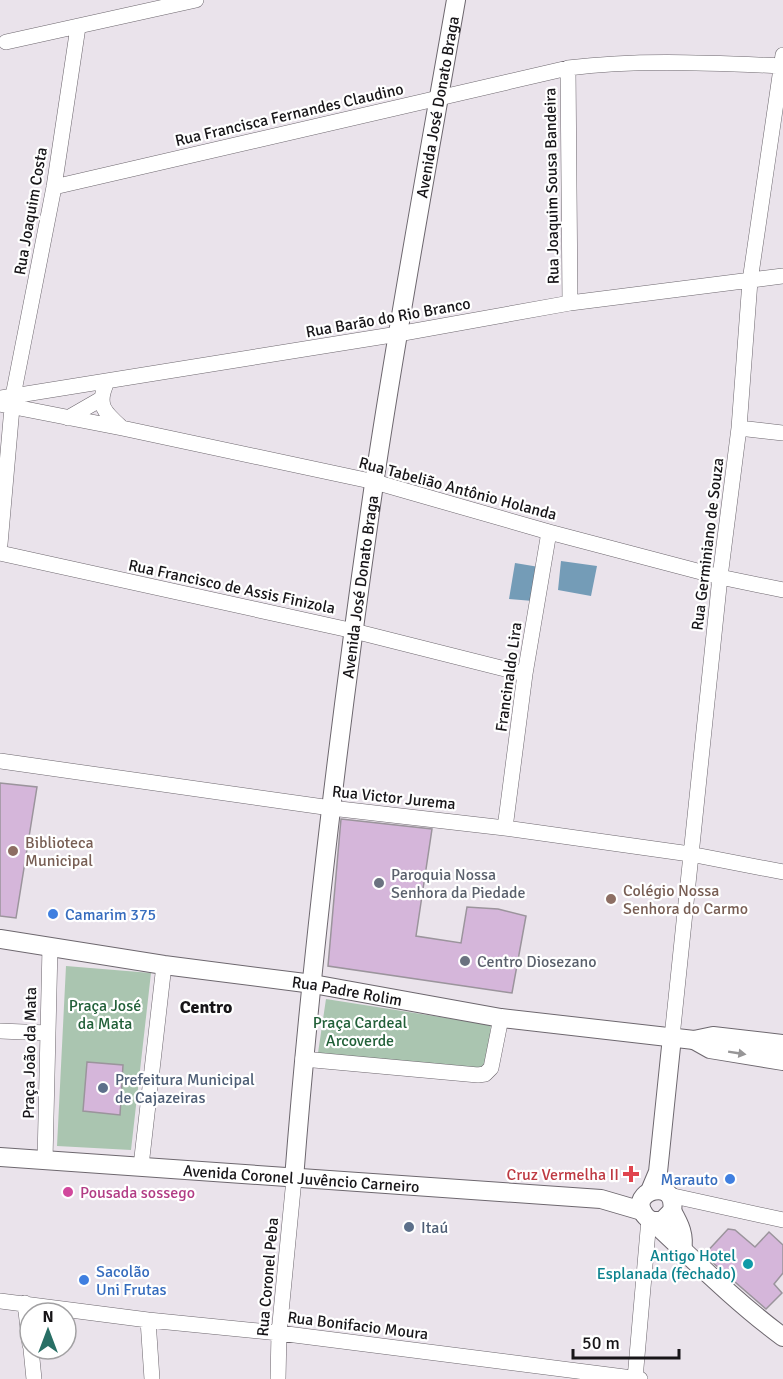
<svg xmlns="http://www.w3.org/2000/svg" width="783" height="1379" viewBox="0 0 783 1379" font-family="Signika,sans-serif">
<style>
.green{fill:#aac5b0}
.water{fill:#749cb7}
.building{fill:#d5b6da;stroke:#9b949c;stroke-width:1.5}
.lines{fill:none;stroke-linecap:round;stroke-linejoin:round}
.minor-casing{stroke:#6d676e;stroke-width:16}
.major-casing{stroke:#6d676e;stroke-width:20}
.minor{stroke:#fff;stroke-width:15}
.major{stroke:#fff;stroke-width:18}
.oneway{fill:#979697}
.education-dot{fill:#8d6e63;stroke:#fff;stroke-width:2}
.worship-dot{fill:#6b7280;stroke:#fff;stroke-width:2}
.shop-dot{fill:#3f7fe0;stroke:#fff;stroke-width:2}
.service-dot{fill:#5c6f8a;stroke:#fff;stroke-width:2}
.health-dot{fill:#e0444e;stroke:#fff;stroke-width:2}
.hotel-dot{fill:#d1479c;stroke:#fff;stroke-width:2}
.culture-dot{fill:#0f9aa8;stroke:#fff;stroke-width:2}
.labels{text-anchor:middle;stroke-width:4.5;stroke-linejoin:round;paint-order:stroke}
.street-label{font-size:16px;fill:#171518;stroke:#fff}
.education-label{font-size:16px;fill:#785e54;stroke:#fff;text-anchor:start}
.worship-label{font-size:16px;fill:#5b616d;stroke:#fff;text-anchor:start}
.shop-label{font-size:16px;fill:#366cbe;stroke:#fff;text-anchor:start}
.park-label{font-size:16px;fill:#226039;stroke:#fff}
.service-label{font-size:16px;fill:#4e5e75;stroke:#fff;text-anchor:start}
.health-label{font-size:16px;fill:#be3a42;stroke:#fff;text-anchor:end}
.hotel-label{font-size:16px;fill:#b23c85;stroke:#fff;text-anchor:start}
.culture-label{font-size:16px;fill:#0d838f;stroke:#fff;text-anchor:end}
.neighbourhood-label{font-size:18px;font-weight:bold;fill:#171518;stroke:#fff}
</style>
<rect width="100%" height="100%" fill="#eae3eb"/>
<path class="green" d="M 66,966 L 151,973 L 131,1150 L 57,1146 Z
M 326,999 L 491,1025 L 486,1072 L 318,1053 Z"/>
<path class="water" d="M 561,561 L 597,566 L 591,596 L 558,590 Z
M 515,563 L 539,567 L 533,601 L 509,599 Z"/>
<path class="building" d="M 0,783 L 37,787 L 16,918 L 0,916 Z
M 341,819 L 432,829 L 416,936 L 461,943 L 467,907 L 498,909 L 526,916 L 512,993 L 328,966 Z
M 87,1062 L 123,1065 L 120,1115 L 83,1111 Z
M 728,1229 L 735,1230 L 755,1247 L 769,1232 L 783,1245 L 783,1273 L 774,1284 L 782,1293 L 766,1309 L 704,1255 Z"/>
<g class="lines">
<defs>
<path id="minor" d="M 6,42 L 196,0
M 568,68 L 570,303
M 54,187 L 568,68 C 639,59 711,63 783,66
M 107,382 C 96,405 104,412 122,428
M 0,398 L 398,334 L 570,303 L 783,276
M 0,404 L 122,428 L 375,482 L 549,532 L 720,577 L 783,590
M 68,418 L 101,399
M 739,428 L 783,433
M 0,544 L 13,396 L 54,187 L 78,27
M 0,553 L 354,631 L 525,674
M 0,761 L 331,808 L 505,828 L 690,854 L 783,872
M 505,828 L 525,674 L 549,532
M 0,1031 L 48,1033
M 672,1037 L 720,577 L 739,428 L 750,281 L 783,55
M 303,1059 L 478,1075 L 485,1074 L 491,1068 L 501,1018
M 45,1160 L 50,947
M 141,1166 L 164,965
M 669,1195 L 783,1220
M 0,1301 L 148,1320 L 279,1333 L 640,1379
M 25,1303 L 30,1345
M 148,1320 L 152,1379
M 31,1349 L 34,1379
M 278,1379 L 279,1333 L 294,1179
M 635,1379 L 649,1219"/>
<g id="major">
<path id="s1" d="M 0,939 L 164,965 L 313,984 L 501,1018 L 694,1040 L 713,1036 L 783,1044"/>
<path d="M 694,1040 L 710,1049 L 783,1061"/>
<path id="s2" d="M 0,1157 L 601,1199 L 642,1211"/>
<path id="s3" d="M 294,1179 C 312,946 341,714 374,484 C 398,322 428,161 456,0"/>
<path d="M 650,1191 L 658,1172 L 672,1037"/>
<path d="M 672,1211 C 680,1225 685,1235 682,1251"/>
<path d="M 652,1221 L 662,1221 L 672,1211 C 678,1176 627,1191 644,1214 C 646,1218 651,1220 654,1223 C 696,1262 737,1303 783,1337"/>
</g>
</defs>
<use href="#minor" class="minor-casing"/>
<use href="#major" class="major-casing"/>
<use href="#minor" class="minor"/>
<use href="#major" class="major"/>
</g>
<defs><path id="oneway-solid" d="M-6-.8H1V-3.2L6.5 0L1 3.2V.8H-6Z" transform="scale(1.5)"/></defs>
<use class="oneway" href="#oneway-solid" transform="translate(737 1053) rotate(9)"/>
<g class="education-dot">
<circle cx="13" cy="851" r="6"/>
<circle cx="611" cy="899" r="6"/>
</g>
<g class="worship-dot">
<circle cx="379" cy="883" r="6"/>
<circle cx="465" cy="961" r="6"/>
</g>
<g class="shop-dot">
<circle cx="53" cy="914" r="6"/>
<circle cx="730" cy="1179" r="6"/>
<circle cx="84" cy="1280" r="6"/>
</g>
<g class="service-dot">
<circle cx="103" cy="1088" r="6"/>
<circle cx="409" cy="1227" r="6"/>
</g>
<path class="health-dot" d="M628 1165h6v6h6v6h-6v6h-6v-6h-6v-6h6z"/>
<circle class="hotel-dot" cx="68" cy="1192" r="6"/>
<circle class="culture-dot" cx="748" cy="1264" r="6"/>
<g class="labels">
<g class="street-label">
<text dy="6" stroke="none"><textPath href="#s3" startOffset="1082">Avenida José Donato Braga</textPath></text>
<text transform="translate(289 114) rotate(-13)" y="6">Rua Francisca Fernandes Claudino</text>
<text transform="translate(551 186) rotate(-91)" y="6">Rua Joaquim Sousa Bandeira</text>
<text transform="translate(30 211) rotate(-80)" y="6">Rua Joaquim Costa</text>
<text transform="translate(388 317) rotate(-10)" y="6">Rua Barāo do Rio Branco</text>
<text transform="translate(458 488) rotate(15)" y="6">Rua Tabelião Antônio Holanda</text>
<text transform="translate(707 544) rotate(-83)" y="6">Rua Germiniano de Souza</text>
<text transform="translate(232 586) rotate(12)" y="6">Rua Francisco de Assis Finizola</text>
<text dy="6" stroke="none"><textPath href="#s3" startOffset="596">Avenida José Donato Braga</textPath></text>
<text transform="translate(508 677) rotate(-82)" y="6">Francinaldo Lira</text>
<text transform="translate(394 797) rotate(6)" y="6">Rua Victor Jurema</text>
<text dy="6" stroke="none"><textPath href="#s1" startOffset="351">Rua Padre Rolim</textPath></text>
<text transform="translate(29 1053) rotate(-89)" y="6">Praça João da Mata</text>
<text dy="6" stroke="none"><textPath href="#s2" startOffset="302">Avenida Coronel Juvêncio Carneiro</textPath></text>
<text transform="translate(267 1277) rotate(-85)" y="6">Rua Coronel Peba</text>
<text transform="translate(358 1325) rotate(7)" y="6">Rua Bonifacio Moura</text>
</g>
<g class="education-label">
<text x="25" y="848">Biblioteca<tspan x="25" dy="18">Municipal</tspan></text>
<text x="623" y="896">Colégio Nossa<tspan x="623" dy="18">Senhora do Carmo</tspan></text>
</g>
<g class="worship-label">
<text x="391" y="880">Paroquia Nossa<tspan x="391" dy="18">Senhora da Piedade</tspan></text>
<text x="477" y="967">Centro Diosezano</text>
</g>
<g class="shop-label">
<text x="65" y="920">Camarim 375</text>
<text x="718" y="1185" text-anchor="end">Marauto</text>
<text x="96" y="1277">Sacolão<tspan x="96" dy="18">Uni Frutas</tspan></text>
</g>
<g class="park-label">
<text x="105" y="1011">Praça José<tspan x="105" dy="18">da Mata</tspan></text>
<text x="360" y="1028">Praça Cardeal<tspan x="360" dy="18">Arcoverde</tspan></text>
</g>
<g class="service-label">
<text x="115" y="1085">Prefeitura Municipal<tspan x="115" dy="18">de Cajazeiras</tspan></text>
<text x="421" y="1233">Itaú</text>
</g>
<g class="health-label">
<text x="619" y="1180">Cruz Vermelha II</text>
</g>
<g class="hotel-label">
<text x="80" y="1198">Pousada sossego</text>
</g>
<g class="culture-label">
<text x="736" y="1261">Antigo Hotel<tspan x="736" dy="18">Esplanada (fechado)</tspan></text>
</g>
<g class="neighbourhood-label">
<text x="206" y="1013">Centro</text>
</g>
</g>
<g transform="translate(48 1331)"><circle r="28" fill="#ffffff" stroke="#a2a1a3" stroke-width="1.5"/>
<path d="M0-4.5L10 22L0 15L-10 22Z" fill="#286f65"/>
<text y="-9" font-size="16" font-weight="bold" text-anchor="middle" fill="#171518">N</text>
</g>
<path d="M573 1349v9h106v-9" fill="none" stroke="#171518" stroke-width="3"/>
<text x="582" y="1349" font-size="18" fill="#171518" stroke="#ffffff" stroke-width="4.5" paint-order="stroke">50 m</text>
</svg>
